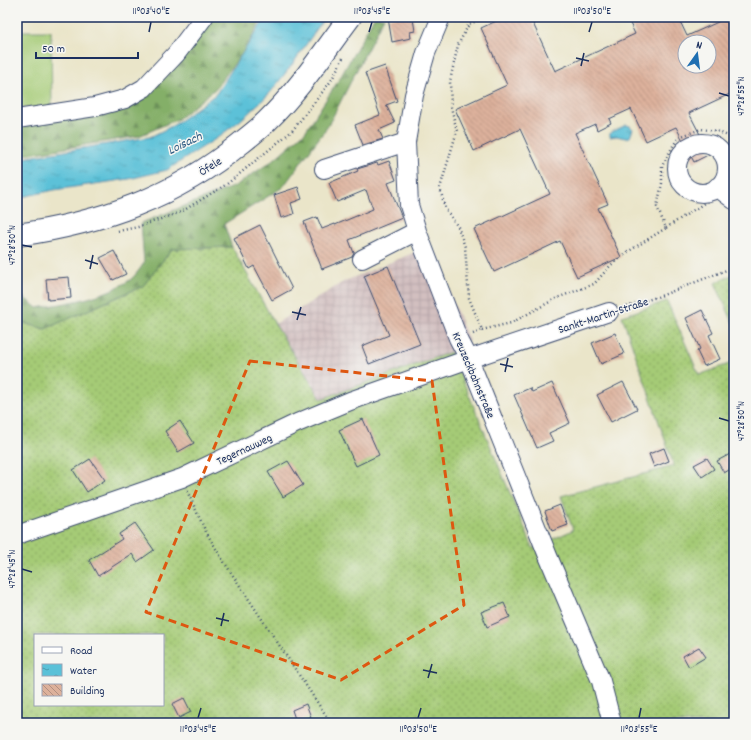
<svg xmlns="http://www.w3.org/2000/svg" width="751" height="740" viewBox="0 0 751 740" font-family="Dekko,sans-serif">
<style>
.industrial{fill:url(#industrial-grid)}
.grass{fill:url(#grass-dots);stroke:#607d6a;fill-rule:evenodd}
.forest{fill:url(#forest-firs);stroke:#506f62}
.pitch{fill:#a5cb76;stroke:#607d6a}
.water{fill:url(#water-ripples);stroke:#3b789b}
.building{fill:url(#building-back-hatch);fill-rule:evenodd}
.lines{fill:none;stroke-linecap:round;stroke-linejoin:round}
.minor-casing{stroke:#3a4a6e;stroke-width:20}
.major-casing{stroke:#3a4a6e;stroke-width:24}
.path{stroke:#3a4a6e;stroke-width:2.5;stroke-dasharray:1 3;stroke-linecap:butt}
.minor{stroke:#fff;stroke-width:18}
.major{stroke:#fff;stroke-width:22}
.marked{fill:none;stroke:#de5710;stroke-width:3;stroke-dasharray:8 5;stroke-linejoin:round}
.ticks{fill:none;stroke:#1b2f5e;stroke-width:1.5}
.labels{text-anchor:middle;stroke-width:3;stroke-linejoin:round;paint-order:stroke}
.street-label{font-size:12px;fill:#1b2f5e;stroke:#f6f6f2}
.water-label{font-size:13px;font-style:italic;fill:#2e5b83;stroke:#f6f6f2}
.neatline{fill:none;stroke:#1b2f5e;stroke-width:1.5}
.ticks-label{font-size:10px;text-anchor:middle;fill:#1b2f5e}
</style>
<defs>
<pattern id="industrial-grid" width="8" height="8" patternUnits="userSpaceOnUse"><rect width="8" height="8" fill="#d2bfc0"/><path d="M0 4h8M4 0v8" fill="none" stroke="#b4a4a7"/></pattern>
<pattern id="grass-dots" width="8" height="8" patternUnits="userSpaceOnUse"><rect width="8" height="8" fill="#a5cb76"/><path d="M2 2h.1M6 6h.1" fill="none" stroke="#86a564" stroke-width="1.8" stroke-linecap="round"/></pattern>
<pattern id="forest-firs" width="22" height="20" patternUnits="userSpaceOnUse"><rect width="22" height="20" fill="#84af67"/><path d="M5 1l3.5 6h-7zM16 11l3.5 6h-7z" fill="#6b8f58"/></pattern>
<pattern id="water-ripples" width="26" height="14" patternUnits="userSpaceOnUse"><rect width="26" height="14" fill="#5bc1d8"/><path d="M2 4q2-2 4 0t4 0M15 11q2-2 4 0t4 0" fill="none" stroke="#4a9db2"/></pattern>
<pattern id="building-back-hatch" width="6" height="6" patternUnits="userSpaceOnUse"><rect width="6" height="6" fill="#ddb19b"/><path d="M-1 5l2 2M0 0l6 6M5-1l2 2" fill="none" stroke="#b29082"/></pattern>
</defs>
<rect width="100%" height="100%" fill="#f6f6f2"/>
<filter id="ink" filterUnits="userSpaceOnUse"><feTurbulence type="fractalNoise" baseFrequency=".025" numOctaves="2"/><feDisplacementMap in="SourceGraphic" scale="8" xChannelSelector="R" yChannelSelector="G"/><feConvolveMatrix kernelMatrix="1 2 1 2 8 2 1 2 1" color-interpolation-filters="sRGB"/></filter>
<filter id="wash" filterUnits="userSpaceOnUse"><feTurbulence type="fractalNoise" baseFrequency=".012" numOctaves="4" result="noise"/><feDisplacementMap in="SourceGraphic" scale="16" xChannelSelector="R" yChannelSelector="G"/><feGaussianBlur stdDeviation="0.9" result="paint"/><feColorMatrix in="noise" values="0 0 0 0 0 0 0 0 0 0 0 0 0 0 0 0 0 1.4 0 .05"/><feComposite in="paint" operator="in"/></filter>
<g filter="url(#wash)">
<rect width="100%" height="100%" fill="#eae5c9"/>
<path class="industrial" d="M 430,246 L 469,341 L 451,352 L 321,399 L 275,324 L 345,281 Z"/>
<path class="grass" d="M 232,247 L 275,324 L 321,399 L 451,352 L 533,548 L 573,530 L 561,496 L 674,466 L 622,316 L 667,301 L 699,375 L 734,362 L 734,723 L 17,723 L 17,321 L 45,329 L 143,286 L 172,249 ZM 35,635 L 163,635 L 163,705 L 35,705 Z
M 734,274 L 734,325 L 715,283 Z"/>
<path class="forest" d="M 213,17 L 263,17 L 245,50 L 215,89 L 178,119 L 139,136 L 17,156 L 17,117 L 143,96 Z
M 374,17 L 384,17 L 328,126 L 283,187 L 224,224 L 232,247 L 172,249 L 143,286 L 45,329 L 17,321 L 17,292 L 37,308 C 68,303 102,298 130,280 C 135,276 140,269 144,263 L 141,223 L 235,186 L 272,161 L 305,132 L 340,78 Z"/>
<path class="pitch" d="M 17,31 L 51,31 L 52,108 L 17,108 Z"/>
<path class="water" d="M 266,17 L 325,17 L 294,62 L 270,93 L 242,119 L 217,138 L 167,170 L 129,179 L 54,190 L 17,198 L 17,159 L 150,137 L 174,125 L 216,94 Z
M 626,125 L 630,126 L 633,129 L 630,137 L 625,138 L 617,136 L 610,137 L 610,133 Z"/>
<g id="blocks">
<path class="building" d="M 394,17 L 410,17 L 410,19 L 413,19 L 415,31 L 410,32 L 411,38 L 392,42 L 388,18 Z
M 505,17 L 530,17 L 555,71 L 635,34 L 627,17 L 678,17 L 687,36 L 718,22 L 716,17 L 734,17 L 734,92 L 689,113 L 710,154 L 694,162 L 676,127 L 646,141 L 631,109 L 609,119 L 611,123 L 597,130 L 595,124 L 575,133 L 608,204 L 598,208 L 621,257 L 577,277 L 560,241 L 494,272 L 474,229 L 550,194 L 520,129 L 474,151 L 455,109 L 507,85 L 481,28 ZM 685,42 L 709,42 L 709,66 L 685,66 Z
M 385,66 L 397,101 L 386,105 L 395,123 L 379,130 L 383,139 L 363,145 L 355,125 L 380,115 L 365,73 Z
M 389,161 L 396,180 L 388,183 L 402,218 L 349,240 L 354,253 L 352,257 L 322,269 L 304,222 L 317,217 L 322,229 L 335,224 L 335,225 L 373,209 L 366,190 L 337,202 L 329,183 L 358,171 L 357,169 L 377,163 L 378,165 Z
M 298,187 L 302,199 L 291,203 L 294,214 L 281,218 L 274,195 Z
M 260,225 L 292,289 L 272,300 L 254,266 L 249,269 L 234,238 Z
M 114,251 L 126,274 L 113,280 L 100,258 Z
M 388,266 L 420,344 L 369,364 L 362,346 L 389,335 L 364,276 Z
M 69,277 L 71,298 L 48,300 L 46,279 Z
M 702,310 L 713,333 L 709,335 L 720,359 L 704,366 L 697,351 L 700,349 L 686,318 Z
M 615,333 L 624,354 L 601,364 L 592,343 Z
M 623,382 L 637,409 L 611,422 L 597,395 Z
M 552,383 L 570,423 L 549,433 L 553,441 L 537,448 L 514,395 L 530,388 L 532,392 Z
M 363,419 L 379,455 L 356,466 L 339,430 Z
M 180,421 L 194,443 L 178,452 L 165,431 Z
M 664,448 L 669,461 L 654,467 L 649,454 Z
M 734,452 L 734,467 L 724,473 L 717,461 Z
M 707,458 L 714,469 L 702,477 L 694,465 Z
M 90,459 L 105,480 L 87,492 L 73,470 Z
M 288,461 L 303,485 L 283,497 L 268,472 Z
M 560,505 L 568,525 L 552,531 L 545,511 Z
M 135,523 L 154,550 L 137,562 L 132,554 L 98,576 L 89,560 L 122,539 L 119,534 Z
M 504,603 L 510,617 L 487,627 L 481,612 Z
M 699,647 L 706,657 L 689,667 L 683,656 Z
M 184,698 L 191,712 L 179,718 L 172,704 Z
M 306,704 L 311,717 L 296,722 L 292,710 Z"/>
</g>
</g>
<g filter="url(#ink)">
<use href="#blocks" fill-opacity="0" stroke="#3a4a6e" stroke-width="1"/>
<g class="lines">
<defs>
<path id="minor" d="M 441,17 L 426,53 L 414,95 L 406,142 L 409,205 L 417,231 L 458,338 L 469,359 L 548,556 L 601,681 L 612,723
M 17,119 L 95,107 L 125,99 L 144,88 L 176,54 L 204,17
M677 168a25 25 0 1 1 50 0a25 25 0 1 1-50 0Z
M 324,169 L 406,142
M 717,187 L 734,200
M 362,259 L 417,231
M 17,535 L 182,478 L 297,423 L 350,401 L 469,359 L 609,312"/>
<path id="major" d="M 17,235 C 101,223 175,197 241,143 C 250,136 259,129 267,121 C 299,90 323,53 350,17"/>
</defs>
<use href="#minor" class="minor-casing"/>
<use href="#major" class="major-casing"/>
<path class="path" d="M 666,228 L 709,200
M 118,231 L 138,227 L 181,212 L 227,184 L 292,131 L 331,81 L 343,58
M 623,308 L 663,295 L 734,267
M 482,330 L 511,323 L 557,298 L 594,284 L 611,265 L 629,251 L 666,228 L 657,207 L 662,183 L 662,166 L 673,146 L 679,137 L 701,129 L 717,131 L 732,138 L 734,142
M 473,334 L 482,330 L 469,298 L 465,247 L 458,227 L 445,208 L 440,188 L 457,131 L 451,107 L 450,81 L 458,45 L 469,24 L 487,17
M 187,491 L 206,532 L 224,562 L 331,723"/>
<use href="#minor" class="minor"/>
<use href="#major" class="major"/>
</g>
</g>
<path class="marked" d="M 250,361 L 432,381 L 464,605 L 341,680 L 146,612 Z"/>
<path class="ticks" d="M 149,32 L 151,22M 369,32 L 372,22M 589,32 L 592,22M 576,58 L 589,61M 581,66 L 584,53M 719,93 L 729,96M 22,245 L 32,247M 85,260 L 98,264M 90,269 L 93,255M 292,312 L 306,315M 297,320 L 301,307M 500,364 L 513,367M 505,372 L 508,358M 719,418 L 729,421M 22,569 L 32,572M 216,618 L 229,621M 221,626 L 224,613M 423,670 L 437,673M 428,678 L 432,664M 198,718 L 201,708M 418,718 L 421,708M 639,718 L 641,708"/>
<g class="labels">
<g class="street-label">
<text transform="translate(210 166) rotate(-33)" y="4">Öfele</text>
<text transform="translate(603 315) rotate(-18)" y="4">Sankt-Martin-Straße</text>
<text transform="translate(474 375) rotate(67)" y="4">Kreuzeckbahnstraße</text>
<text transform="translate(244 449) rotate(-25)" y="4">Tegernauweg</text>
</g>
<g class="water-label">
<text transform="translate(184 142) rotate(-26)" y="5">Loisach</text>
</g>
</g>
<rect width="751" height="740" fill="none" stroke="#f6f6f2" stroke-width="44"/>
<rect x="34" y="634" width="130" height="72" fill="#f6f6f2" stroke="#9ea6b7"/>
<rect x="42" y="647" width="20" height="6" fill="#ffffff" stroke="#9ea6b7"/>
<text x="70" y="654" font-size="12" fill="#1b2f5e">Road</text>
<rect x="42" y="664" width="20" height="12" fill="url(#water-ripples)" stroke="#9ea6b7"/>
<text x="70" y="674" font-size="12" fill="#1b2f5e">Water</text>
<rect x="42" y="684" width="20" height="12" fill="url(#building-back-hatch)" stroke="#9ea6b7"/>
<text x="70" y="694" font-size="12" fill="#1b2f5e">Building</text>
<g transform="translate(697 54) rotate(14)"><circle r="19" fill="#f6f6f2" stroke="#9ea6b7"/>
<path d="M0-3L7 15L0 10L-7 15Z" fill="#1f6fb2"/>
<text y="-6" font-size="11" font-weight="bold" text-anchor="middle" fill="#1b2f5e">N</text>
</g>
<path d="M36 52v6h102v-6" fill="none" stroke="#1b2f5e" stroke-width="2"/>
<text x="42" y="52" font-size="12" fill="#1b2f5e" stroke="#f6f6f2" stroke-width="3" paint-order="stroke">50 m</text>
<rect x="22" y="22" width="707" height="696" class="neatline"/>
<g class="ticks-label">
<text x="151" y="14">11°03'40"E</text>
<text x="372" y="14">11°03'45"E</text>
<text x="592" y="14">11°03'50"E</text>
<text transform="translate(740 96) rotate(-90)" y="4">47°28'55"N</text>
<text transform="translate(11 245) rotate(-90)" y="4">47°28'50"N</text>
<text transform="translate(740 421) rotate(-90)" y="4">47°28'50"N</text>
<text transform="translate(11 569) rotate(-90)" y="4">47°28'45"N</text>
<text x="198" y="732">11°03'45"E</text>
<text x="418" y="732">11°03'50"E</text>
<text x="639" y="732">11°03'55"E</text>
</g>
</svg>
